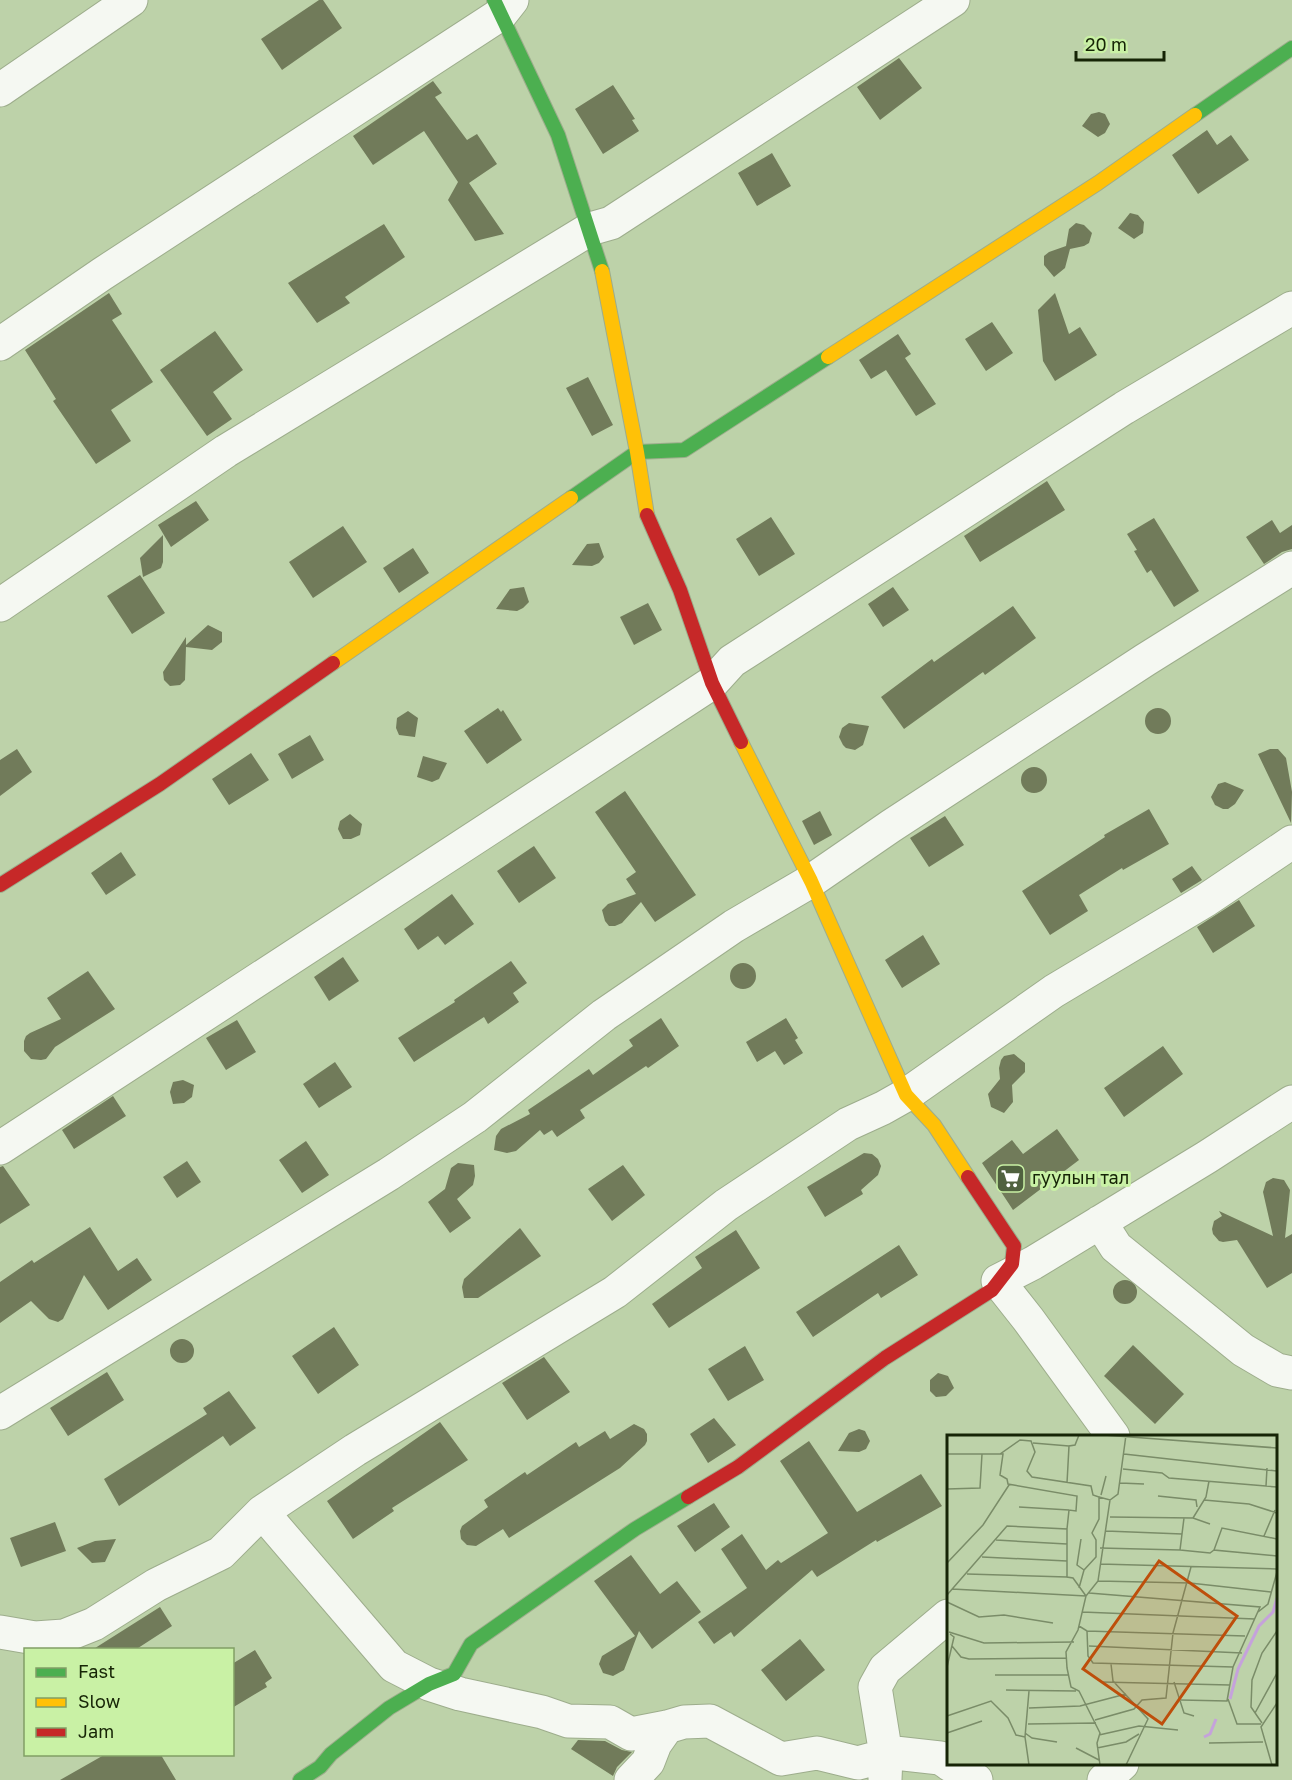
<svg xmlns="http://www.w3.org/2000/svg" width="1292" height="1780" viewBox="0 0 1292 1780" font-family="'Golos Text',sans-serif">
<style>
.building{fill:#717b5a}
.lines{fill:none;stroke-linecap:round;stroke-linejoin:round}
.street-casing{stroke:#9dad8c;stroke-width:35}
.fast-casing{stroke:#9dad8c;stroke-width:16}
.slow-casing{stroke:#9dad8c;stroke-width:16}
.jam-casing{stroke:#9dad8c;stroke-width:16}
.street{stroke:#f5f8f2;stroke-width:33}
.fast{stroke:#4caf50;stroke-width:14}
.slow{stroke:#ffc107;stroke-width:14}
.jam{stroke:#c62828;stroke-width:14}
.labels{text-anchor:middle;stroke-width:6;stroke-linejoin:round;paint-order:stroke}
.poi-label{font-size:18px;fill:#162406;stroke:#c9f1a5;text-anchor:start}
.inset-river{fill:none;stroke:#c5a2db;stroke-width:3}
.inset-road{fill:none;stroke:#7a8c68;stroke-width:1.5}
.view{fill:#be4e0b;fill-opacity:0.15;stroke:#be4e0b;stroke-width:3}
.inset-edge{fill:none;stroke:#162406;stroke-width:3}
</style>
<rect width="100%" height="100%" fill="#bdd2a9"/>
<path class="building" d="M 319,0 L 323,0 L 342,28 L 282,70 L 261,39 Z
M 899,58 L 922,88 L 880,120 L 857,87 Z
M 433,81 L 442,93 L 435,97 L 467,140 L 477,134 L 497,164 L 469,183 L 504,234 L 475,241 L 448,200 L 458,182 L 424,131 L 373,165 L 353,136 Z
M 613,85 L 635,119 L 632,120 L 639,131 L 603,154 L 575,109 Z
M 1099,112 L 1105,114 L 1110,124 L 1105,133 L 1098,137 L 1082,126 L 1091,114 Z
M 1207,130 L 1217,145 L 1231,135 L 1249,160 L 1198,194 L 1172,155 Z
M 772,153 L 791,186 L 757,206 L 738,173 Z
M 1130,213 L 1138,215 L 1144,222 L 1143,233 L 1134,239 L 1118,228 Z
M 1076,223 L 1084,225 L 1092,233 L 1089,243 L 1084,246 L 1070,249 L 1065,268 L 1054,277 L 1044,265 L 1044,256 L 1049,252 L 1066,246 L 1069,229 Z
M 384,224 L 405,257 L 345,297 L 350,303 L 317,323 L 288,283 Z
M 109,293 L 122,314 L 112,320 L 153,382 L 111,410 L 131,441 L 96,464 L 53,401 L 56,399 L 25,350 Z
M 1055,293 L 1069,334 L 1080,327 L 1097,355 L 1055,381 L 1043,361 L 1038,310 Z
M 992,322 L 1013,353 L 986,371 L 965,339 Z
M 215,331 L 243,370 L 213,392 L 232,419 L 207,436 L 160,370 Z
M 898,334 L 911,354 L 905,358 L 936,404 L 916,416 L 886,370 L 871,379 L 859,360 Z
M 588,377 L 613,425 L 592,436 L 566,388 Z
M 1047,481 L 1065,510 L 980,562 L 964,536 Z
M 196,501 L 209,520 L 171,547 L 158,525 Z
M 771,517 L 795,554 L 759,576 L 736,539 Z
M 1154,518 L 1199,591 L 1174,607 L 1151,570 L 1147,573 L 1134,551 L 1137,550 L 1127,534 Z
M 1272,520 L 1280,533 L 1292,525 L 1292,549 L 1282,552 L 1264,564 L 1246,537 Z
M 343,526 L 367,562 L 313,598 L 289,562 Z
M 163,535 L 163,562 L 161,568 L 143,577 L 140,558 Z
M 599,543 L 604,557 L 599,563 L 592,566 L 572,565 L 587,544 Z
M 413,548 L 429,573 L 399,593 L 383,568 Z
M 140,575 L 165,613 L 132,634 L 107,596 Z
M 524,587 L 529,602 L 523,608 L 517,611 L 496,609 L 510,589 Z
M 893,587 L 909,610 L 883,627 L 868,604 Z
M 648,603 L 662,630 L 634,645 L 620,617 Z
M 1013,606 L 1036,638 L 985,675 L 983,672 L 904,729 L 881,697 L 932,659 L 934,662 Z
M 208,625 L 222,632 L 222,642 L 212,650 L 186,647 L 185,680 L 180,685 L 170,686 L 164,680 L 163,672 L 186,637 L 186,645 Z
M1145 721a13 13 0 1 1 26 0a13 13 0 1 1-26 0Z
M 498,708 L 501,712 L 503,710 L 522,740 L 487,764 L 464,731 Z
M 408,711 L 418,718 L 415,737 L 399,735 L 396,728 L 397,718 Z
M 849,723 L 869,726 L 863,745 L 855,750 L 846,748 L 843,745 L 839,737 L 842,728 Z
M 310,735 L 324,760 L 292,779 L 278,754 Z
M 17,749 L 32,772 L 0,796 L 0,760 Z
M 1270,749 L 1278,749 L 1286,758 L 1292,792 L 1291,823 L 1258,754 Z
M 251,753 L 269,780 L 229,805 L 212,779 Z
M 423,756 L 447,763 L 439,779 L 432,782 L 417,777 Z
M1021 780a13 13 0 1 1 26 0a13 13 0 1 1-26 0Z
M 1225,782 L 1244,790 L 1235,804 L 1228,809 L 1223,809 L 1215,805 L 1211,797 L 1218,784 Z
M 625,791 L 696,895 L 655,922 L 641,902 L 622,923 L 615,926 L 609,926 L 605,921 L 602,910 L 608,904 L 636,894 L 626,879 L 636,872 L 595,812 Z
M 1149,809 L 1169,844 L 1123,870 L 1122,868 L 1079,895 L 1088,911 L 1050,935 L 1022,891 L 1105,837 L 1104,835 Z
M 820,811 L 832,835 L 814,845 L 802,821 Z
M 350,814 L 362,824 L 360,835 L 351,839 L 343,839 L 338,829 L 340,821 Z
M 945,816 L 964,845 L 929,867 L 910,838 Z
M 534,846 L 556,878 L 519,903 L 497,871 Z
M 121,852 L 136,875 L 106,895 L 91,873 Z
M 1192,866 L 1202,880 L 1181,893 L 1172,879 Z
M 452,894 L 474,924 L 445,945 L 438,936 L 418,950 L 404,929 Z
M 1239,900 L 1255,926 L 1213,953 L 1197,927 Z
M 923,935 L 940,964 L 902,988 L 885,960 Z
M 343,957 L 359,981 L 329,1001 L 314,977 Z
M 511,961 L 527,983 L 513,993 L 519,1002 L 488,1024 L 484,1017 L 414,1062 L 398,1038 L 455,1002 L 454,1000 Z
M730 976a13 13 0 1 1 26 0a13 13 0 1 1-26 0Z
M 88,971 L 115,1009 L 55,1047 L 46,1059 L 41,1060 L 31,1059 L 24,1051 L 24,1041 L 26,1036 L 30,1033 L 61,1019 L 47,998 Z
M 661,1018 L 679,1046 L 648,1068 L 646,1066 L 580,1110 L 585,1118 L 557,1137 L 552,1130 L 544,1135 L 540,1130 L 516,1151 L 507,1153 L 494,1150 L 496,1136 L 501,1129 L 530,1114 L 528,1110 L 589,1069 L 593,1075 L 633,1046 L 629,1040 Z
M 786,1018 L 798,1038 L 795,1040 L 803,1053 L 784,1065 L 775,1051 L 757,1062 L 746,1042 Z
M 237,1020 L 256,1052 L 226,1070 L 206,1038 Z
M 1163,1046 L 1183,1074 L 1124,1117 L 1104,1088 Z
M 1014,1054 L 1025,1063 L 1025,1072 L 1012,1085 L 1013,1102 L 1004,1113 L 991,1107 L 988,1094 L 1000,1079 L 999,1068 L 1001,1060 L 1004,1056 Z
M 335,1062 L 352,1087 L 319,1108 L 303,1084 Z
M 183,1080 L 194,1085 L 192,1097 L 184,1103 L 173,1104 L 170,1092 L 173,1082 Z
M 113,1096 L 126,1116 L 74,1149 L 62,1130 Z
M 1057,1129 L 1079,1160 L 1013,1210 L 982,1163 L 1012,1140 L 1023,1154 Z
M 306,1141 L 329,1175 L 302,1193 L 279,1160 Z
M 864,1153 L 872,1154 L 878,1159 L 881,1166 L 878,1175 L 861,1190 L 863,1194 L 825,1217 L 807,1187 Z
M 187,1161 L 201,1182 L 177,1198 L 163,1177 Z
M 458,1163 L 474,1165 L 475,1176 L 473,1185 L 457,1199 L 471,1218 L 450,1233 L 428,1202 L 445,1189 L 451,1168 Z
M 623,1165 L 645,1195 L 612,1221 L 588,1189 Z
M 3,1166 L 30,1205 L 0,1224 L 0,1167 Z
M 1273,1178 L 1284,1180 L 1290,1190 L 1285,1238 L 1292,1234 L 1292,1273 L 1267,1288 L 1237,1240 L 1223,1242 L 1219,1241 L 1213,1234 L 1212,1229 L 1214,1221 L 1222,1216 L 1219,1211 L 1273,1236 L 1263,1192 L 1266,1182 Z
M 90,1227 L 118,1271 L 137,1258 L 152,1280 L 108,1310 L 84,1275 L 63,1319 L 58,1322 L 49,1319 L 31,1301 L 0,1323 L 0,1282 L 32,1260 L 34,1263 Z
M 520,1228 L 541,1256 L 478,1298 L 464,1298 L 462,1287 L 464,1279 Z
M 736,1230 L 760,1268 L 669,1328 L 652,1304 L 702,1268 L 695,1257 Z
M 899,1245 L 918,1275 L 881,1298 L 878,1293 L 813,1337 L 796,1312 Z
M1113 1292a12 12 0 1 1 24 0a12 12 0 1 1-24 0Z
M 334,1327 L 359,1365 L 318,1394 L 292,1356 Z
M170 1351a12 12 0 1 1 24 0a12 12 0 1 1-24 0Z
M 1133,1345 L 1184,1394 L 1155,1424 L 1104,1376 Z
M 745,1346 L 764,1380 L 728,1401 L 708,1369 Z
M 544,1357 L 570,1392 L 527,1420 L 502,1383 Z
M 107,1372 L 124,1400 L 68,1436 L 50,1408 Z
M 938,1373 L 948,1376 L 954,1388 L 946,1396 L 936,1397 L 930,1391 L 930,1380 Z
M 229,1391 L 256,1428 L 230,1446 L 223,1436 L 119,1506 L 104,1479 L 207,1414 L 203,1408 Z
M 714,1418 L 736,1445 L 708,1463 L 690,1434 Z
M 440,1422 L 468,1460 L 392,1508 L 394,1511 L 353,1539 L 327,1501 Z
M 634,1424 L 644,1429 L 647,1434 L 647,1441 L 645,1445 L 620,1468 L 509,1538 L 503,1529 L 476,1546 L 467,1545 L 461,1539 L 460,1531 L 462,1526 L 488,1507 L 484,1500 L 525,1472 L 527,1475 L 576,1442 L 579,1447 L 605,1431 L 610,1439 Z
M 859,1429 L 865,1431 L 870,1441 L 866,1449 L 859,1452 L 838,1451 L 849,1433 Z
M 809,1441 L 857,1512 L 921,1474 L 942,1506 L 877,1542 L 876,1540 L 817,1577 L 812,1570 L 734,1637 L 731,1632 L 714,1644 L 698,1622 L 747,1588 L 721,1549 L 742,1534 L 766,1570 L 778,1560 L 781,1563 L 828,1533 L 780,1461 Z
M 714,1503 L 730,1527 L 695,1552 L 677,1526 Z
M 55,1522 L 66,1551 L 21,1567 L 10,1538 Z
M 116,1539 L 105,1562 L 92,1563 L 77,1548 L 95,1541 Z
M 631,1555 L 660,1594 L 677,1581 L 701,1612 L 652,1649 L 639,1631 L 624,1670 L 613,1676 L 603,1673 L 599,1664 L 602,1656 L 635,1636 L 594,1581 Z
M 160,1607 L 172,1626 L 135,1650 L 92,1650 Z
M 800,1639 L 825,1670 L 786,1701 L 761,1670 Z
M 255,1650 L 272,1678 L 265,1683 L 267,1687 L 232,1708 L 232,1664 Z
M 578,1740 L 605,1741 L 622,1750 L 632,1752 L 617,1767 L 613,1776 L 571,1749 Z
M 104,1755 L 161,1755 L 176,1780 L 60,1780 Z"/>
<g class="lines">
<defs>
<path id="street" d="M 0,90 L 131,0
M 0,344 L 102,274 L 501,14 L 512,0
M 0,605 L 226,451 L 590,229 L 611,223 L 953,0
M 0,1148 L 712,683 L 732,661 L 1124,408 L 1292,308
M 1100,1222 L 1116,1247 L 1243,1350 L 1277,1370 L 1292,1373
M 0,1413 L 389,1174 L 475,1117 L 604,1015 L 734,926 L 811,881 L 891,826 L 1145,660 L 1292,568
M 1113,1436 L 1028,1319 L 998,1281 L 1033,1263 L 1207,1157 L 1292,1102
M 262,1512 L 394,1666 L 429,1684 L 460,1694 L 542,1712 L 568,1721 L 610,1722 L 631,1734 L 667,1727 L 684,1722 L 710,1721 L 781,1759 L 817,1753 L 858,1763 L 895,1753 L 940,1758 L 948,1763
M 0,1632 L 35,1638 L 64,1636 L 94,1624 L 156,1585 L 221,1553 L 262,1512 L 355,1450 L 615,1292 L 726,1205 L 848,1124 L 883,1108 L 906,1095 L 1054,991 L 1206,900 L 1292,842
M 949,1764 L 976,1780
M 631,1780 L 648,1762 L 655,1744 L 667,1727
M 885,1780 L 886,1755 L 875,1687 L 885,1669 L 948,1616
M 1104,1780 L 1122,1764"/>
<path id="fast" d="M 494,0 L 558,135 L 602,271
M 1195,115 L 1292,48
M 571,498 L 637,452 L 684,450 L 828,357
M 300,1780 L 320,1767 L 331,1754 L 389,1708 L 429,1684 L 454,1674 L 471,1644 L 635,1529 L 688,1497"/>
<path id="slow" d="M 602,271 L 637,452 L 647,515
M 828,357 L 1098,183 L 1195,115
M 333,663 L 571,498
M 741,742 L 811,881 L 906,1095 L 934,1125 L 968,1177"/>
<path id="jam" d="M 647,515 L 680,590 L 712,683 L 741,742
M 0,885 L 160,784 L 333,663
M 688,1497 L 738,1467 L 885,1358 L 992,1290 L 1012,1264 L 1014,1246 L 968,1177"/>
</defs>
<use href="#street" class="street-casing"/>
<use href="#fast" class="fast-casing"/>
<use href="#slow" class="slow-casing"/>
<use href="#jam" class="jam-casing"/>
<use href="#street" class="street"/>
<use href="#fast" class="fast"/>
<use href="#slow" class="slow"/>
<use href="#jam" class="jam"/>
</g>
<defs>
<symbol id="supermarket-square" viewBox="-11 -11 22 22"><rect x="-9" y="-9" width="18" height="18" rx="4" fill="#50613f" stroke="#c9f1a5"/><path d="M-6-5.5h2.5l.6 2H6L4.5 2H-2.5L-4.4-4H-6ZM-1.5 3.2a1.3 1.3 0 1 0 .1 0ZM3 3.2a1.3 1.3 0 1 0 .1 0Z" fill="#fff"/></symbol>
</defs>
<g fill-rule="evenodd">
<use href="#supermarket-square" x="994" y="1162" width="33" height="33"/>
</g>
<g class="labels">
<g class="poi-label">
<text x="1032" y="1184">гуулын тал</text>
</g>
</g>
<g transform="translate(947 1435)">
<rect width="330" height="330" fill="#bdd2a9"/>
<path class="inset-river" d="M 283,264 L 291,234 L 312,191 L 326,177 L 330,163M 257,302 L 263,299 L 269,284"/>
<path class="inset-road" d="M 157,0 L 330,13M 86,8 L 122,11M 0,19 L 53,19 L 73,5 L 84,6 L 88,17 L 80,36 L 85,42 L 144,51 L 146,60 L 152,62 L 152,84 L 145,98 L 149,105 L 149,122 L 137,135M 53,19 L 56,19 L 53,40 L 60,44 L 61,49 L 130,61 L 129,76 L 122,75 L 120,94M 177,19 L 330,36M 176,34 L 215,38 L 222,43 L 330,52M 120,48 L 122,11 L 128,10 L 132,0M 173,48 L 197,49M 319,51 L 320,33M 0,54 L 33,53 L 35,19M 154,60 L 159,41M 211,61 L 249,65 L 250,72M 152,62 L 163,65 L 171,59 L 179,0M 257,65 L 302,69 L 330,78M 72,72 L 122,75M 163,82 L 246,83 L 263,89M 246,83 L 259,62 L 262,46M 159,96 L 235,99M 317,101 L 328,75M 330,104 L 275,93 L 267,115 L 330,121M 49,105 L 120,109M 153,113 L 233,115 L 237,83M 233,115 L 263,118 L 267,115M 35,122 L 120,126M 0,128 L 36,90 L 62,50M 153,129 L 330,134M 20,139 L 120,142M 151,146 L 243,148 L 324,157M 132,153 L 137,135 L 130,130 L 134,104M 5,154 L 139,161 L 151,146 L 163,65M 142,158 L 313,172 L 286,232 L 280,266 L 234,265M 0,160 L 60,91 L 120,94 L 120,142 L 126,143 L 139,161 L 131,195 L 119,217 L 120,233 L 124,252 L 132,256 L 153,298 L 150,308 L 153,330M 0,167 L 32,182 L 57,180 L 106,188M 135,177 L 308,184M 311,177 L 321,169 L 330,137M 132,191 L 140,196 L 298,201M 140,196 L 141,221 L 146,228 L 286,232M 2,197 L 37,208 L 127,207M 5,211 L 14,222 L 22,224 L 119,223M 142,211 L 295,218M 164,229 L 166,246 L 201,284 L 179,330M 0,232 L 7,202 L 3,199M 48,240 L 121,240M 154,247 L 283,250M 227,247 L 237,278 L 247,281M 59,255 L 129,256M 82,256 L 78,302 L 82,330M 281,264 L 290,289 L 314,289M 82,273 L 133,271 L 179,259M 308,278 L 330,238M 0,281 L 44,266 L 61,283 L 69,300 L 78,302M 148,285 L 187,274 L 195,265 L 219,263 L 226,198 L 244,132M 315,288 L 304,272 L 305,245 L 315,218 L 330,196M 81,289 L 149,288M 0,298 L 35,286M 78,298 L 85,303 L 110,307M 152,300 L 192,291 L 231,295M 262,308 L 316,307M 129,313 L 152,325M 150,313 L 179,307 L 192,299M 325,330 L 314,292 L 330,268"/>
<path class="view" d="M 212,126 L 290,181 L 215,289 L 136,234 Z"/>
<rect width="330" height="330" class="inset-edge"/>
</g>
<rect x="24" y="1648" width="210" height="108" fill="#c9f1a5" stroke="#819f65" stroke-width="1.5"/>
<rect x="36" y="1668" width="30" height="9" fill="#4caf50" stroke="#819f65" stroke-width="1.5"/>
<text x="78" y="1678" font-size="18" fill="#162406">Fast</text>
<rect x="36" y="1698" width="30" height="9" fill="#ffc107" stroke="#819f65" stroke-width="1.5"/>
<text x="78" y="1708" font-size="18" fill="#162406">Slow</text>
<rect x="36" y="1728" width="30" height="9" fill="#c62828" stroke="#819f65" stroke-width="1.5"/>
<text x="78" y="1738" font-size="18" fill="#162406">Jam</text>
<path d="M1076 51v9h88v-9" fill="none" stroke="#162406" stroke-width="3"/>
<text x="1085" y="51" font-size="18" fill="#162406" stroke="#c9f1a5" stroke-width="4.5" paint-order="stroke">20 m</text>
</svg>
